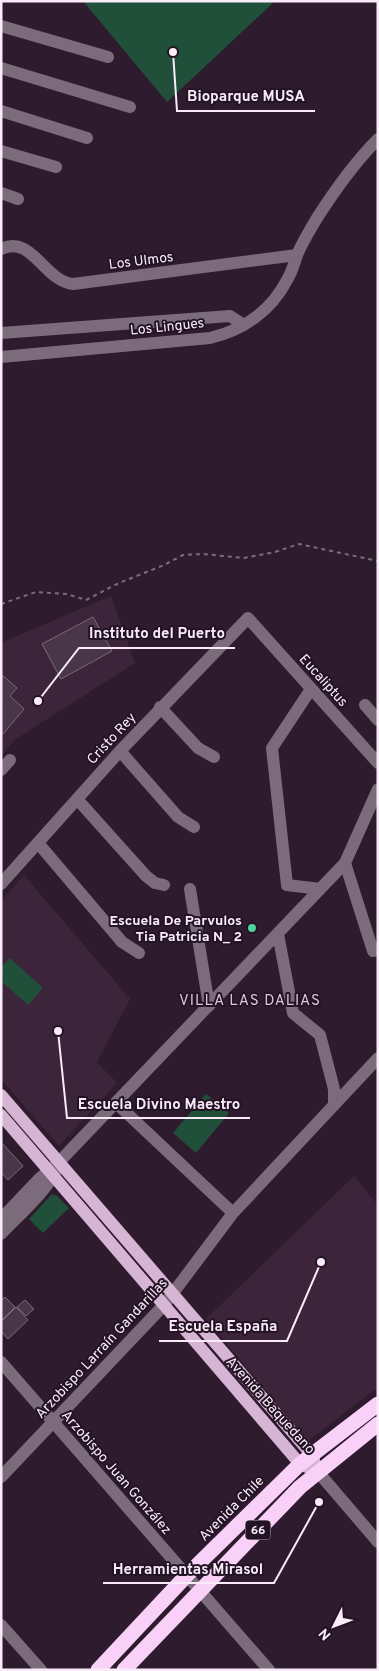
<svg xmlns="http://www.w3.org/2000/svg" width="379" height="1671" viewBox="0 0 379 1671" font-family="Overpass,sans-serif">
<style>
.built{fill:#3c253b}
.green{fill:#204f3a}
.building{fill:#493649;stroke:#7c677c}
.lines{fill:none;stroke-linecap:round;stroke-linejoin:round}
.path{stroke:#7c6c7b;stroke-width:2;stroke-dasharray:4 4;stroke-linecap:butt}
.minor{stroke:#7c6c7b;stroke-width:12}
.major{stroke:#d6b4d4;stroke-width:12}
.highway{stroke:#f9d1f8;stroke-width:15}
.poi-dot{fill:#4bd49b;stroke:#241324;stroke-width:2}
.labels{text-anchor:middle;stroke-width:4;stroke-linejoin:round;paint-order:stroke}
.shield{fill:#241324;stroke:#b9abb8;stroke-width:1}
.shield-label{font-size:12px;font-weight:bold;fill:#f9ecf8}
.street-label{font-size:14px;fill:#f9ecf8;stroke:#241324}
.poi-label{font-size:14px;font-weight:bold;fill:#f9ecf8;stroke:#241324;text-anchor:end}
.neighbourhood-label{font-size:15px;letter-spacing:1px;fill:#ddc5dc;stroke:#241324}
.leader{fill:none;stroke:#f9ecf8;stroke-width:2}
.callout-dot{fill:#f9ecf8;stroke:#241324;stroke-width:2}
.callout-label{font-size:15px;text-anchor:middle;font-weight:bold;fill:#f9ecf8;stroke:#241324;stroke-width:4;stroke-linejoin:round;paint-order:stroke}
</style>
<rect width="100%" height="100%" fill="#2e1c2e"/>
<path class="built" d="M 111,596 L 135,663 L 16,739 L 1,755 L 1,643 Z
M 24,875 L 130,999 L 97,1062 L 117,1083 L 59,1146 L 1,1079 L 1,901 Z
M 354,1176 L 378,1205 L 378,1387 L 308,1441 L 206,1319 Z"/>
<path class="green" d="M 83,1 L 275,1 L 167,102 Z
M 10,958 L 43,988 L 28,1005 L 1,981 L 1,967 Z
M 206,1094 L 229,1113 L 196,1153 L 173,1133 Z
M 52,1194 L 57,1196 L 69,1208 L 43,1233 L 29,1219 Z"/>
<path class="building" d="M 93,617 L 112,651 L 61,679 L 42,644 Z
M 2,675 L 17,688 L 10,696 L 24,709 L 3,734 L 1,732 Z
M 1,1142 L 23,1166 L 8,1180 L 1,1172 Z
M 5,1297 L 15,1307 L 1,1321 L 1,1301 Z
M 25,1300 L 34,1309 L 26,1316 L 17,1307 Z
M 16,1307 L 28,1320 L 8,1339 L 1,1331 L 1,1322 Z"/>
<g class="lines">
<path class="path" d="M 1,604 L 36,592 L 67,594 L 86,600 L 119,583 L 164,565 L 183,555 L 203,554 L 244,558 L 275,552 L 299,544 L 378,561"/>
<path class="minor" d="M 1,26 L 108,57
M 1,68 L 130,107
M 1,111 L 87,138
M 1,151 L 56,167
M 1,193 L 18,199
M 1,249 C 32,234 44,281 73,284 L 297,255
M 1,333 L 230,316 L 244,325
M 1,357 L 210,338 C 243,330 271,311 287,280 C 292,272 294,264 297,255 C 302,243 310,230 317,218 C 335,190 354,163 378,139
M 311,689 L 272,748 L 287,885 L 320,889
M 365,705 L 378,720
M 160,707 L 198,748 L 214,757
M 120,751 L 178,817 L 194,827
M 1,770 L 10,760
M 77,799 L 146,876 L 155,883 L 164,885
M 38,843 L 122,942 L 139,953
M 345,863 L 373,951 L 378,950
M 1,884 L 120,751 L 248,618 L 378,763
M 190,889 L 209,1006
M 278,934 L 293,1013 L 320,1035 L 334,1089 L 334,1105
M 116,1103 L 233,1213
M 1,1219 L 40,1178 L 59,1162 L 345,863 L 378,789
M 1,1234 C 18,1216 49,1189 57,1168
M 1,1362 L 269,1670
M 318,1472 L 378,1542
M 1,1477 L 164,1305 L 233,1213 L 378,1058
M 1,1625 L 41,1670"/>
<path class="major" d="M 1,1095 L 312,1455 L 318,1472
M 1,1115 L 289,1451 L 300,1464 L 309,1468"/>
<path class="highway" d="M 98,1670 L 187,1575 L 300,1464 L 378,1404
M 124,1670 L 300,1487 L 378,1424"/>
</g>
<circle class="poi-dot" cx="252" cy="928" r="5"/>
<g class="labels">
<rect class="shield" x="245.5" y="1520.5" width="25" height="19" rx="4"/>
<g class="shield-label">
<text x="258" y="1534">66</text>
</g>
<g class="street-label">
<text transform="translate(141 260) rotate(-7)" y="5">Los Ulmos</text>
<text transform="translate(167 326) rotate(-6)" y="5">Los Lingues</text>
<text transform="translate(324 680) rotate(48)" y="5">Eucaliptus</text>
<text transform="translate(111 738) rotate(-47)" y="5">Cristo Rey</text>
<text transform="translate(101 1348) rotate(-47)" y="5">Arzobispo Larraín Gandarillas</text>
<text transform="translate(271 1405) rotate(48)" y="5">Avenida Baquedano</text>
<text transform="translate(117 1472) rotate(49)" y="5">Arzobispo Juan González</text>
<text transform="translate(231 1508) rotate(-45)" y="5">Avenida Chile</text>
</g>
<g class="poi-label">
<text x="242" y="925">Escuela De Parvulos<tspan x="242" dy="16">Tia Patricia N_ 2</tspan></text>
</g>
<g class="neighbourhood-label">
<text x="250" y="1005">VILLA LAS DALIAS</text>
</g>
</g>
<path class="leader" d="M173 52L177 111H315M38 701L79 648H235M58 1031L67 1118H250M321 1262L287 1341H159M319 1502L274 1583H103"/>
<g class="callout-dot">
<circle cx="173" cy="52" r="5"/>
<circle cx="38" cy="701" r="5"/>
<circle cx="58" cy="1031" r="5"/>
<circle cx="321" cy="1262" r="5"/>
<circle cx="319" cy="1502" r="5"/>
</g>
<g class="callout-label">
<text x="246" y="101">Bioparque MUSA</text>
<text x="157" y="638">Instituto del Puerto</text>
<text x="159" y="1109">Escuela Divino Maestro</text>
<text x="223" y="1331">Escuela España</text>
<text x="188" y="1574">Herramientas Mirasol</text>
</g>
<rect width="379" height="1671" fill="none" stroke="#f9ecf8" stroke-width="5"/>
<g transform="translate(334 1626) rotate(228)" stroke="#241324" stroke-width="4" paint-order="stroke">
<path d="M0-4L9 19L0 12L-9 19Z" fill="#f9ecf8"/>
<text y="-8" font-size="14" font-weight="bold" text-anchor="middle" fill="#f9ecf8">N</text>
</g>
</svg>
